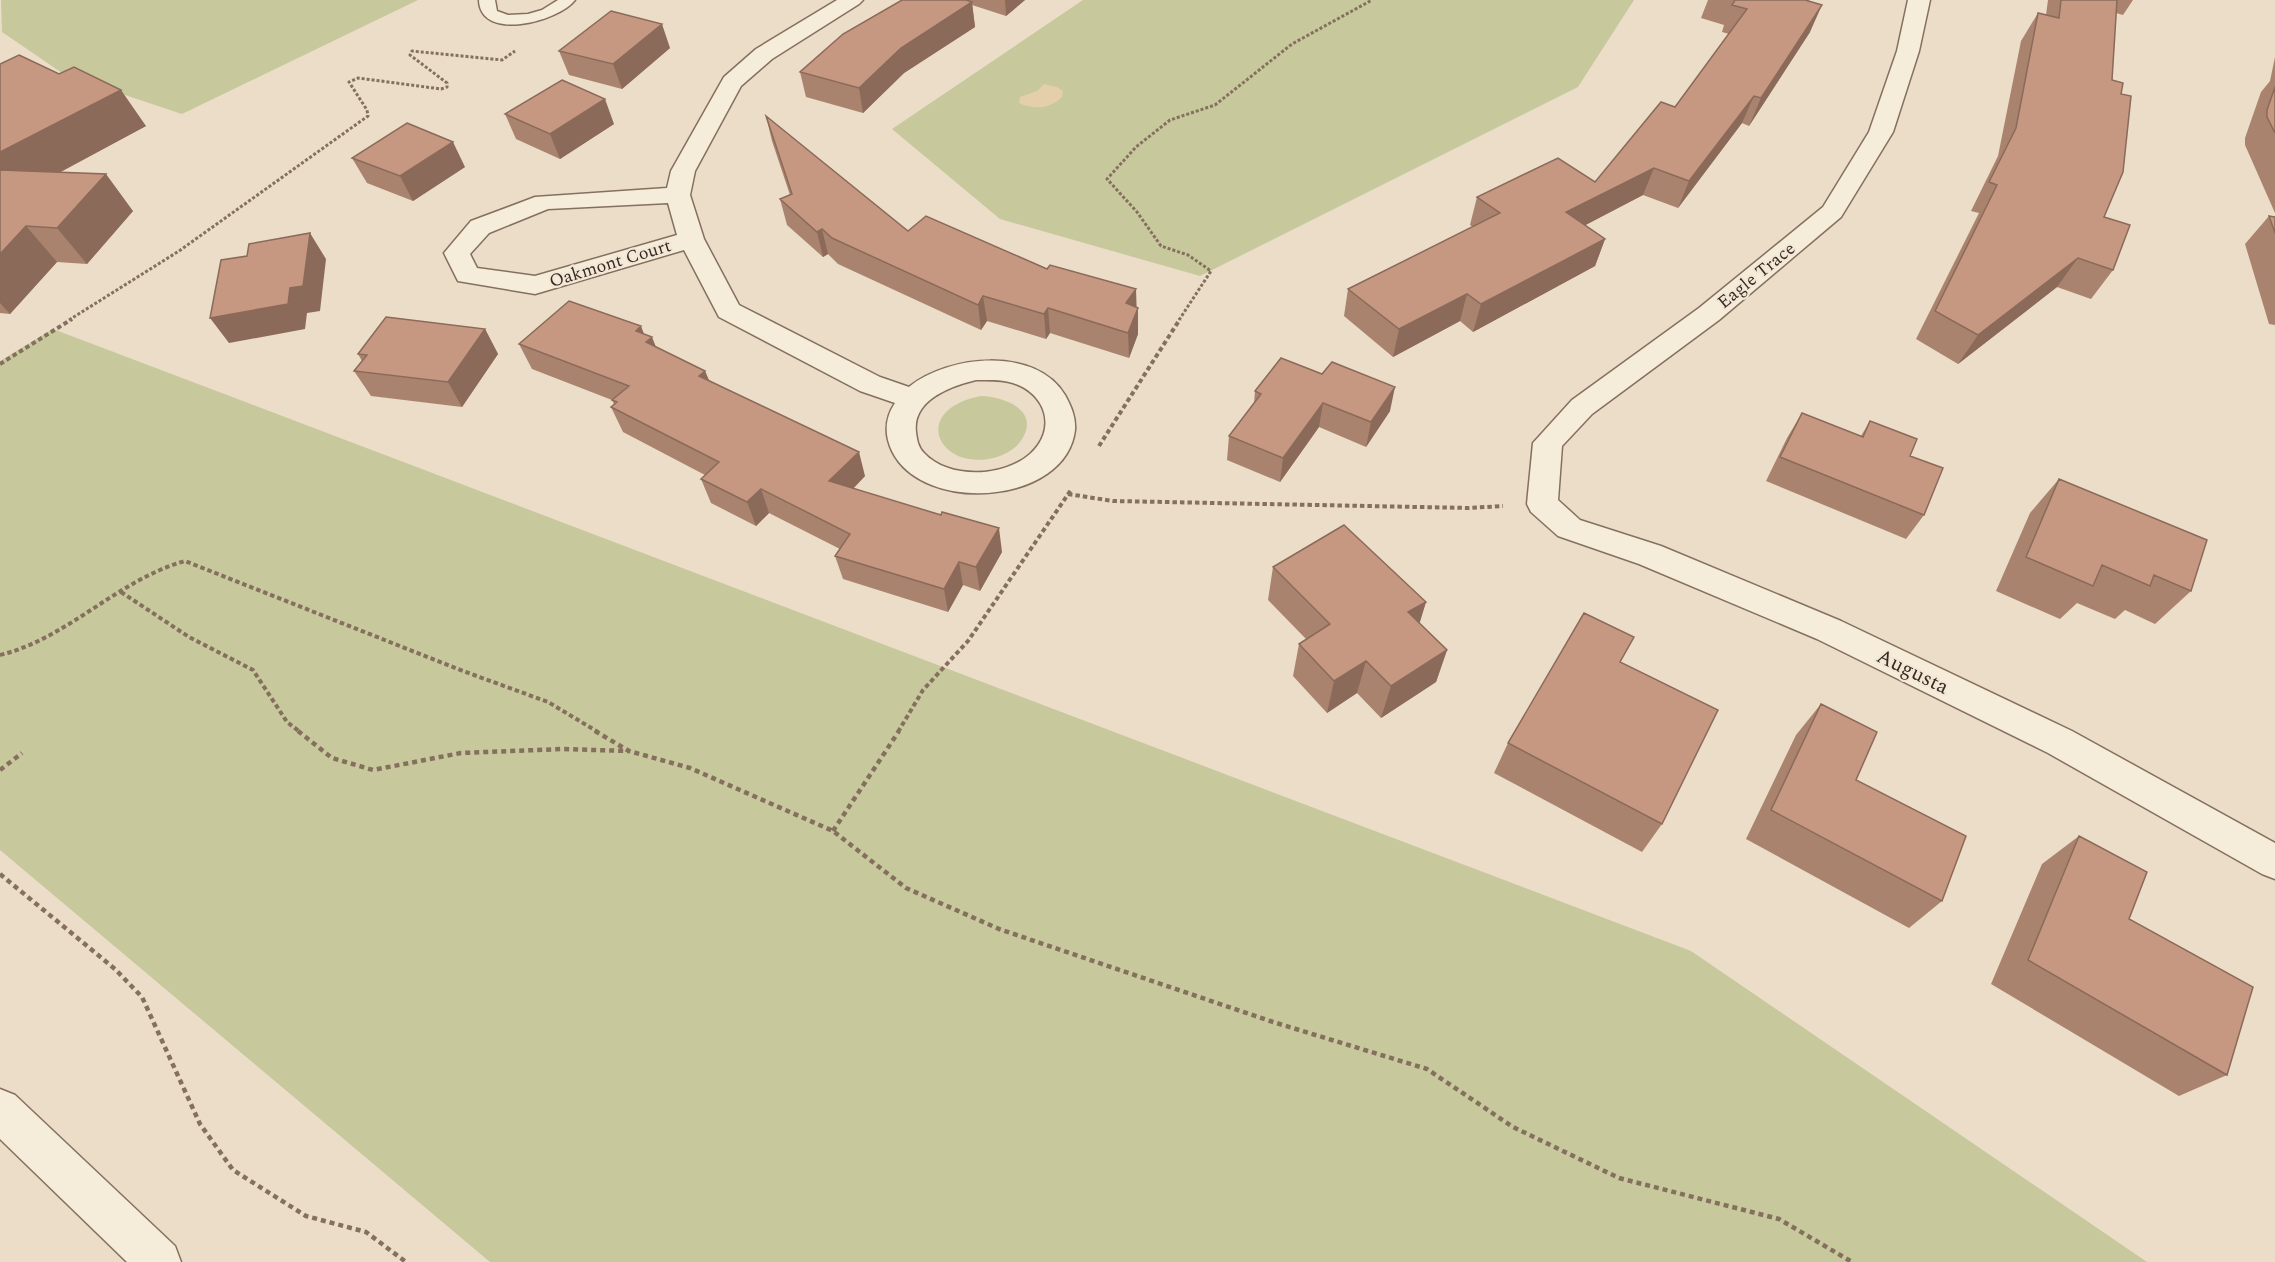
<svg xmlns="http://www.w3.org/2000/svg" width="2275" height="1262" viewBox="0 0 2275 1262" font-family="Spectral,serif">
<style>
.green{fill:#c7c89c}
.sand{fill:#e4cfa8}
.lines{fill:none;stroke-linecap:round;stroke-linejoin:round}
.service-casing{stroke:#85705e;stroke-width:3}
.minor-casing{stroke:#85705e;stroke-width:3}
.tertiary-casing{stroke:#85705e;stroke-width:3}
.path-far2{stroke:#85705e;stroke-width:3;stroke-dasharray:3 2;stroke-linecap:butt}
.path-far1{stroke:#85705e;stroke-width:4;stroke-dasharray:4.5 3;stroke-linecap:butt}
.path{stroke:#85705e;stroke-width:4.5;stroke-dasharray:5 4;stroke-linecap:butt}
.service{fill:#f6ecda;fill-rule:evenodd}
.minor{fill:#f6ecda;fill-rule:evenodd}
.tertiary{fill:#f6ecda;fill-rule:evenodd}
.wall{fill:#aa836f}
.shaded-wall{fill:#8b6a5a}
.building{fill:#c69881;stroke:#8b6a5a;stroke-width:1.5}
.labels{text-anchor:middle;stroke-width:4.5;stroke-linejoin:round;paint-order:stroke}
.far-street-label{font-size:18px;fill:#372a21;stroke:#f3e8d7}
.street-label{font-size:21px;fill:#372a21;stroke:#f3e8d7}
</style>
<rect width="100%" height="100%" fill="#ebddc8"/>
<path class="green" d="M 418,0 L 182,114 L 65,75 L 2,32 L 1,0 Z
M 1083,0 L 1634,0 L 1578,87 L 1200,276 L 1000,219 L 892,129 Z
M 53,329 L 1691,951 L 2147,1262 L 490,1262 L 0,850 L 0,361 Z
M 981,396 C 1007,397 1042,412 1020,442 C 1014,450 1005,454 997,457 C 939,474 908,410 981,396 Z"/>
<path class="sand" d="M 1044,84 L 1057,87 L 1063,91 L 1062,97 C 1050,109 1034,110 1019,103 L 1020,97 L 1037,91 Z"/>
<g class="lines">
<defs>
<path id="service" d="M 479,0 L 495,0 L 497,11 L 508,15 L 528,14 L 542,10 L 558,0 L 575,0 C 558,22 480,42 479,0 Z"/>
<path id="minor" d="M 837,0 L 863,0 L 859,4 L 772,59 L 741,86 L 695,171 L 690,195 L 704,239 L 739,305 L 880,377 L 909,387 C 948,355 1036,346 1065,395 C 1071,406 1076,417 1075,430 C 1066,505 923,515 892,451 C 884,434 885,418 895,403 L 860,391 L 719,317 L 684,250 L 535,294 L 458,281 L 444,253 L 471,221 L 535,197 L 667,188 L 671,171 L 724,77 L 756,49 ZM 668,203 L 677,235 L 535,276 L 477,268 L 470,254 L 489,233 L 548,209 ZM 976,380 C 988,380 1001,379 1013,383 C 1047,394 1057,430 1030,454 C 1004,477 949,480 924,453 C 918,447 917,440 916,432 C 912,400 951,386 976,380 Z
M 1908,0 L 1930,0 L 1919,51 L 1893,132 L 1841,217 L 1719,320 L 1592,414 L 1562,446 L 1558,500 L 1580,520 L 1661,546 L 1841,621 L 2072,731 L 2275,843 L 2275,879 L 2262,874 L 2048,753 L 1817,639 L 1639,564 L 1558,536 L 1531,512 L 1527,504 L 1533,443 L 1572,400 L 1699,308 L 1823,207 L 1869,132 L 1897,51 Z"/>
<path id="tertiary" d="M 0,1089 L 15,1095 L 175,1246 L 181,1262 L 127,1262 L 0,1139 Z"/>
</defs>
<use href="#service" class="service-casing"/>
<use href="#minor" class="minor-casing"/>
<use href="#tertiary" class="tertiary-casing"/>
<path class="path-far2" d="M 69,320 L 179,251 L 368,116 L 367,110 L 349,82 L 358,78 L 441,89 L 447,87 L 447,83 L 410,55 L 412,51 L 502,60 L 515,51
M 1179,320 L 1211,271 L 1188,255 L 1161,246 L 1137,212 L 1107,179 L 1136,147 L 1170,120 L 1215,105 L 1292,44 L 1372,0"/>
<path class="path-far1" d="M 0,364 L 72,319
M 1099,446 L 1180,319
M 1068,494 L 1113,501 L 1469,508 L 1503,506
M 121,592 L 189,637 L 253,670 L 287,722 L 300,732
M 0,655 C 69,638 117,580 185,561 L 463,671 L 548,702 L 598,732
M 898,732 L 923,690 L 968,641 L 1071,490"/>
<path class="path" d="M 298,731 L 332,758 L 373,770 L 461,753 L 562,749 L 628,751
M 595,731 L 629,751 L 690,768 L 833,831 L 906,888 L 999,929 L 1273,1022 L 1427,1069 L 1513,1127 L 1619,1178 L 1779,1219 L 1852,1262
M 0,770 L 22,753
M 833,831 L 899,731
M 0,874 L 115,969 L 142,997 L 200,1124 L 233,1170 L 306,1216 L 366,1232 L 406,1262"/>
<use href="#service" class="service"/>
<use href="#minor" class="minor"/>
<use href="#tertiary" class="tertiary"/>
</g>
<path class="wall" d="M 902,0 L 1025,0 L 1006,16 L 972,5 L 975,27 L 904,73 L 863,113 L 806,97 L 800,72 Z
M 1708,0 L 1809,0 L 1810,32 L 1749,126 L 1742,123 L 1678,208 L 1643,195 L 1585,225 L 1605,239 L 1595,266 L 1473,332 L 1460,321 L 1393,357 L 1344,316 L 1348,289 L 1473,227 L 1470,225 L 1477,197 L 1595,182 L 1675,107 L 1729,34 L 1722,32 L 1724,25 L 1701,18 Z
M 2048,0 L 2133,0 L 2123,15 L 2116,13 L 2104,217 L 2113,270 L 2091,299 L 2057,287 L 1958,364 L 1916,339 L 1979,213 L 1971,211 L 1998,156 L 2021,41 L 2038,13 L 2046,15 Z
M 670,48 L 622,89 L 569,75 L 559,51 Z
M 2275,57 L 2275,213 L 2245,145 L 2245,138 L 2261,92 L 2270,81 Z
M 0,64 L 146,126 L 59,173 L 133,211 L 87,264 L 57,262 L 10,314 L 0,313 Z
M 505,114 L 614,124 L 560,159 L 516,139 Z
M 766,116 L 908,231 L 1047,269 L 1136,289 L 1138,334 L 1129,358 L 1050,333 L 1046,339 L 987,321 L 981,330 L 838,264 L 828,254 L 823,257 L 787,225 L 780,199 L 790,195 L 772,141 Z
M 352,158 L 465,167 L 413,201 L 367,183 Z
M 2269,216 L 2275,217 L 2275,325 L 2269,324 L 2245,244 Z
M 485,329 L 498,354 L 462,407 L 371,396 L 354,371 L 362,361 L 358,354 Z
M 644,334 L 656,347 L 705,371 L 709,380 L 865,476 L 853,489 L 1002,552 L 980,591 L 963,585 L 948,612 L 843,579 L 835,556 L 840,549 L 769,513 L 756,526 L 711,503 L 701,479 L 705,475 L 623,432 L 611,407 L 614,404 L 612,400 L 532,369 L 519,344 Z
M 1255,391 L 1390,411 L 1366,447 L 1319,427 L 1280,482 L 1227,460 L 1229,436 L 1254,404 Z
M 1802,413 L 1861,436 L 1870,421 L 1910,456 L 1924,515 L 1906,539 L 1766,481 L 1787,438 Z
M 2059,479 L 2191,591 L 2155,624 L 2125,610 L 2115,619 L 2077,603 L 2060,619 L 1996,591 L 2030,513 Z
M 1273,567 L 1426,602 L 1419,623 L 1447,650 L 1436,682 L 1381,718 L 1357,693 L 1327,713 L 1293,676 L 1299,644 L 1306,639 L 1268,600 Z
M 1620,662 L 1662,824 L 1642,852 L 1494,773 L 1508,743 Z
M 1821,704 L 1856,780 L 1942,901 L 1909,928 L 1746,839 L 1796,735 Z
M 2079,836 L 2129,919 L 2227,1075 L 2179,1096 L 1991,984 L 2042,864 Z"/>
<path class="shaded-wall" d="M 1005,0 L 1025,0 L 1006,16 Z
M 972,2 L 975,27 L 904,73 L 863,113 L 859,88 L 901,48 Z
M 1822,5 L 1810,32 L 1749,126 L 1761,98 Z
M 662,24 L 670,48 L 622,89 L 613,64 Z
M 121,90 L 146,126 L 17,195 L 0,175 L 0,152 Z
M 1754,96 L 1742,123 L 1678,208 L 1689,181 Z
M 605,99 L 614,124 L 560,159 L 550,134 Z
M 453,142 L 465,167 L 413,201 L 400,176 Z
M 1654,168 L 1643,195 L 1557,240 L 1566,212 Z
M 106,174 L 133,211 L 87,264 L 57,228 Z
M 26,226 L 57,262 L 10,314 L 0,303 L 0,254 Z
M 822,229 L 828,254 L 823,257 L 817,232 Z
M 310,233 L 326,259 L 320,311 L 307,313 L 305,329 L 229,343 L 210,318 Z
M 1605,239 L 1595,266 L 1473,332 L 1481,304 Z
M 2078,258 L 2057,287 L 1958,364 L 1978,335 Z
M 1136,289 L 1136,313 L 1138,308 L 1138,334 L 1129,358 L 1128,333 L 1126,303 Z
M 1467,294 L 1460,321 L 1393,357 L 1399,329 Z
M 983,296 L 987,321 L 981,330 L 978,305 Z
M 1048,308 L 1050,333 L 1046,339 L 1044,314 Z
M 641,326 L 647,342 L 652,337 L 662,362 L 636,331 Z
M 485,329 L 498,354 L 462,407 L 448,382 Z
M 705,371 L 715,396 L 699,376 Z
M 1395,387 L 1390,411 L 1366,447 L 1371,422 Z
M 1323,403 L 1319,427 L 1280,482 L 1283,458 Z
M 859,452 L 865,476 L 836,506 L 829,481 Z
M 761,489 L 769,513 L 756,526 L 747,502 Z
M 999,528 L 1002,552 L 980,591 L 976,567 Z
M 959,562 L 963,585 L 948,612 L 944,589 Z
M 1426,602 L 1416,635 L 1408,612 Z
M 1447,650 L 1436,682 L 1381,718 L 1391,686 Z
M 1366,661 L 1357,693 L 1327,713 L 1334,681 Z"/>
<path class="building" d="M 902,0 L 966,0 L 972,2 L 901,48 L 859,88 L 800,72 L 843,34 Z
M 1735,0 L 1805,0 L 1822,5 L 1761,98 L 1754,96 L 1689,181 L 1654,168 L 1566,212 L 1605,239 L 1481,304 L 1467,294 L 1399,329 L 1348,289 L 1500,213 L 1477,197 L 1558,158 L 1595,182 L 1661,102 L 1675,107 L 1747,9 L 1732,5 Z
M 2061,0 L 2117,0 L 2112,80 L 2123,83 L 2121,94 L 2131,96 L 2123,172 L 2104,217 L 2130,225 L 2113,270 L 2078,258 L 1978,335 L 1935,311 L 1997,185 L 1989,182 L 2016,128 L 2038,13 L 2059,18 Z
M 611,11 L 662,24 L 613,64 L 559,51 Z
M 19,55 L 59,74 L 74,67 L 121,90 L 0,152 L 0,64 Z
M 562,80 L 605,99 L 550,134 L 505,114 Z
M 2275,87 L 2275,133 L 2267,117 L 2267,110 Z
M 766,116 L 908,231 L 926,216 L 1047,269 L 1050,265 L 1136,289 L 1126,303 L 1138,308 L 1128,333 L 1048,308 L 1044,314 L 983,296 L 978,305 L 832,238 L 822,229 L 817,232 L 780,199 L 792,194 Z
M 407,123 L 453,142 L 400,176 L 352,158 Z
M 0,170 L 106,174 L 57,228 L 26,226 L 0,254 Z
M 2269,216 L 2275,217 L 2275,233 Z
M 310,233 L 303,286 L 290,288 L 288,304 L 210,318 L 221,260 L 247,256 L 249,244 Z
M 569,301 L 641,326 L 636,331 L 652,337 L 646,342 L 705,371 L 699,376 L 859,452 L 829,481 L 941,515 L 942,512 L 999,528 L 976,567 L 959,562 L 944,589 L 835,556 L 850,534 L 761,489 L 747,502 L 701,479 L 719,462 L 611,407 L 617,402 L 612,400 L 629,386 L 519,344 Z
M 386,317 L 485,329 L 448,382 L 354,371 L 367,355 L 358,354 Z
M 1281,358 L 1322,374 L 1332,362 L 1395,387 L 1371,422 L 1323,403 L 1283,458 L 1229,436 L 1261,394 L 1255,391 Z
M 1802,413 L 1863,437 L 1870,421 L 1917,439 L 1910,456 L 1943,468 L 1924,515 L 1780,457 Z
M 2059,479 L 2207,540 L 2191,591 L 2154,575 L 2150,586 L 2102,565 L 2093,586 L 2026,557 Z
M 1344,525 L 1426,602 L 1408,612 L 1447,650 L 1391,686 L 1366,661 L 1334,681 L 1299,644 L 1330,624 L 1273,567 Z
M 1584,613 L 1634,637 L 1620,662 L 1718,710 L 1662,824 L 1508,743 Z
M 1821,704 L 1877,732 L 1856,780 L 1966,836 L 1942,901 L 1771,810 Z
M 2079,836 L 2147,872 L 2129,919 L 2253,987 L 2227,1075 L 2028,960 Z"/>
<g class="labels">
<g class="far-street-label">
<text transform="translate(610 263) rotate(-17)" y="6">Oakmont Court</text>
<text transform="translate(1756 275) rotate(-39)" y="6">Eagle Trace</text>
</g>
<g class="street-label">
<text transform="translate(1913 671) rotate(26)" y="7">Augusta</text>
</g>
</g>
</svg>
